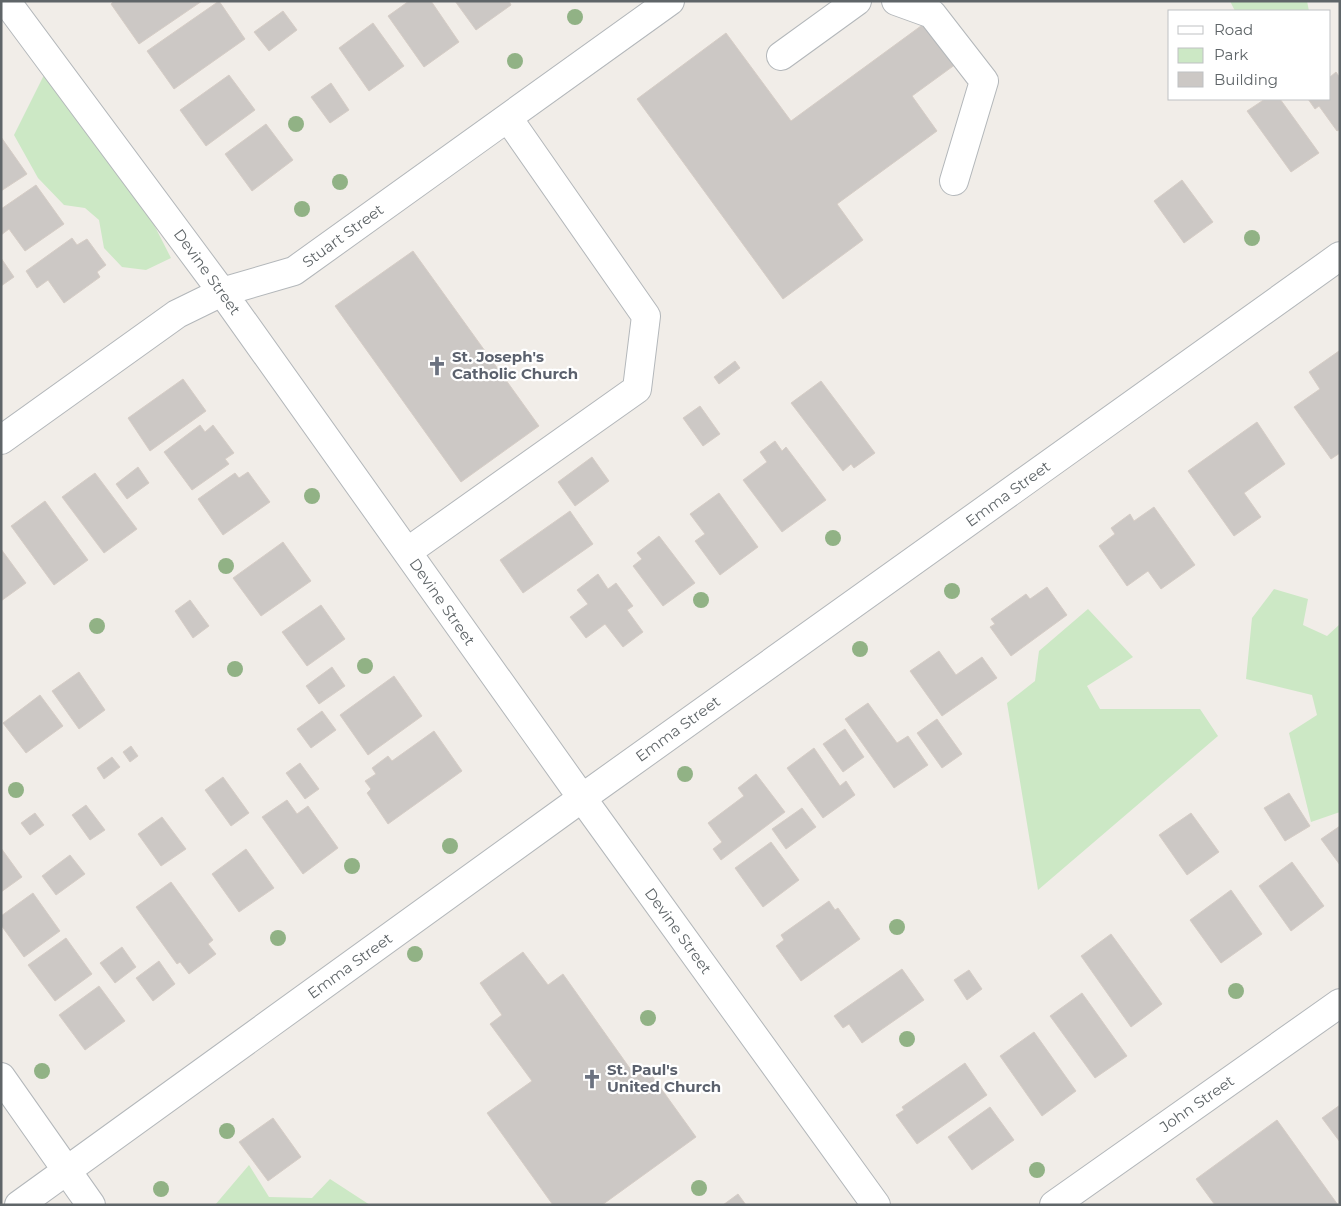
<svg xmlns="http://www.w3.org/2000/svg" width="1341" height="1206" viewBox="0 0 1341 1206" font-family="Montserrat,sans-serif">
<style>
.green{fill:#cce8c5}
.building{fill:#ccc8c5;stroke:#d6cdc6}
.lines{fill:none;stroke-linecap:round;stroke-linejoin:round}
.minor-casing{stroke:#b3b7ba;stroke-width:30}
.minor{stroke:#fff;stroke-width:28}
.tree{fill:#91b285}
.labels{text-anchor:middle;stroke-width:4.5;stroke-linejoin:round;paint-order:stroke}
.street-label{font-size:15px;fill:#5f6568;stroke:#fff}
.worship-label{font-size:15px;font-weight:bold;fill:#5b616d;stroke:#fff;text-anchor:start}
</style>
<rect width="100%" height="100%" fill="#f1ede8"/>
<path class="green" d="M 1230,1 L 1307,1 L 1309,11 L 1235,11 Z
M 44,75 L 80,80 L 171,258 L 146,270 L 122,267 L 104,248 L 99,220 L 85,208 L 64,205 L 38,178 L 14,135 Z
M 1274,589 L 1308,599 L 1303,625 L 1327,636 L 1340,624 L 1340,812 L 1311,822 L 1289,733 L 1317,715 L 1312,695 L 1246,679 L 1252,618 Z
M 1088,609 L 1133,657 L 1087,686 L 1100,709 L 1200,709 L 1218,736 L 1038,890 L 1007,703 L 1035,681 L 1039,651 Z
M 249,1165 L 269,1197 L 312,1198 L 330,1179 L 370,1205 L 215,1205 Z"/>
<path class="building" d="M 114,1 L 202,1 L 139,44 L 111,4 Z
M 219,1 L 245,39 L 174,89 L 147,51 Z
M 409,1 L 431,1 L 459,42 L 424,67 L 388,16 Z
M 455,1 L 509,1 L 511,5 L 476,30 Z
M 283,11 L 297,30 L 269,51 L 254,32 Z
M 373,23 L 404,66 L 369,91 L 339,48 Z
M 925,23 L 956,64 L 912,96 L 937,131 L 837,204 L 863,240 L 783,299 L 637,99 L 726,33 L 791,121 Z
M 1336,72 L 1340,78 L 1340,129 L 1337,131 L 1319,106 L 1315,109 L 1308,99 L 1330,99 L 1330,77 Z
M 229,75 L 255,110 L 206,146 L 180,110 Z
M 331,83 L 349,110 L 330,123 L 311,97 Z
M 1265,99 L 1280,99 L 1319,153 L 1291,172 L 1247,111 Z
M 266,124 L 293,160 L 252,191 L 225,154 Z
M 1,137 L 27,174 L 1,191 Z
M 1182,180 L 1213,222 L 1184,243 L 1154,201 Z
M 36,185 L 64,224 L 25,251 L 9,229 L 1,235 L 1,209 Z
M 72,238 L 77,245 L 87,239 L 106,265 L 97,272 L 100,277 L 64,303 L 48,280 L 37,288 L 26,271 Z
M 413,251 L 539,426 L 461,482 L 335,306 Z
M 1,258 L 14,277 L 1,286 Z
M 1339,351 L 1340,453 L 1331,459 L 1294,407 L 1320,389 L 1309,372 Z
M 735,361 L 740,368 L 719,384 L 714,377 Z
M 183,379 L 206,411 L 150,451 L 128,418 Z
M 821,381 L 875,453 L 854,468 L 851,464 L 843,471 L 791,403 Z
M 700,406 L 720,434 L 703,446 L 683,418 Z
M 1257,422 L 1285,464 L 1244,493 L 1261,517 L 1234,536 L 1188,471 Z
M 200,425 L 205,432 L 213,425 L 234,453 L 225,459 L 229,464 L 192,490 L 164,452 Z
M 775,441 L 782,451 L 786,447 L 826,500 L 782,532 L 743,480 L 767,462 L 760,452 Z
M 592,457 L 609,481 L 575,506 L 558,482 Z
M 138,467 L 149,483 L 127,499 L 116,484 Z
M 248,472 L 270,502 L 223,535 L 198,499 L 235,473 L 239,478 Z
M 95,473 L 137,529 L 104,553 L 62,497 Z
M 719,493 L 758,547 L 720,575 L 695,541 L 705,534 L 690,514 Z
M 45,501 L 88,560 L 54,585 L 11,526 Z
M 1154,507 L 1195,565 L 1161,589 L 1148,571 L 1127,586 L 1099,546 L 1115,534 L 1111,528 L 1130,514 L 1134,521 Z
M 570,511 L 593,544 L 523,593 L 500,560 Z
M 659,536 L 695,583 L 663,606 L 633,566 L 642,559 L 637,553 Z
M 283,542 L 311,581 L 261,616 L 233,578 Z
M 1,549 L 26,583 L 1,601 Z
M 598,574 L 608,589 L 616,583 L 633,606 L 627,610 L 643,632 L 623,647 L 605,624 L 586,638 L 570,617 L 588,604 L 577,590 Z
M 1047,587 L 1067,615 L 1011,656 L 990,627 L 995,624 L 991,619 L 1026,594 L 1030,599 Z
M 190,600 L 209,626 L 193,638 L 175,611 Z
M 321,605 L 345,639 L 307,666 L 282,632 Z
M 939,651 L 956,675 L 982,657 L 997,678 L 942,716 L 910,671 Z
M 332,667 L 345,686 L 319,704 L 306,686 Z
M 79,672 L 105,710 L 79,729 L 52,691 Z
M 394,676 L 422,716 L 368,755 L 340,715 Z
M 40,695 L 63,726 L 26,753 L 3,723 Z
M 868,703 L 897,743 L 908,736 L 928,765 L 894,788 L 845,719 Z
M 322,711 L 336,730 L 311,748 L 297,729 Z
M 937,719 L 962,754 L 942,768 L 917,733 Z
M 845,729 L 864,757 L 843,772 L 823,744 Z
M 434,731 L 462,771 L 388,824 L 367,793 L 371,789 L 365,781 L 376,774 L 372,768 L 388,756 L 392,761 Z
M 131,746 L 138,756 L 130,762 L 123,752 Z
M 814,748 L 840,786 L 846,781 L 855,795 L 823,818 L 787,768 Z
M 112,757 L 120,767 L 104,779 L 97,768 Z
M 300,763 L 319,789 L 305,799 L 286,773 Z
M 756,774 L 785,812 L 721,860 L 713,849 L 722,842 L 708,823 L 744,796 L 738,788 Z
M 223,777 L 249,813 L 231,826 L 205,790 Z
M 1289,793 L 1310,826 L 1285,841 L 1264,808 Z
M 287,800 L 297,814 L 308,806 L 338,848 L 303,874 L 262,817 Z
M 86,805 L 105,830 L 90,840 L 72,815 Z
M 802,808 L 816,827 L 786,849 L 772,829 Z
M 35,813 L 44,825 L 30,835 L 21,823 Z
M 1191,813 L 1219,852 L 1187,875 L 1159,835 Z
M 162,817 L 186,849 L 161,866 L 138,834 Z
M 1340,826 L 1340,865 L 1321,839 Z
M 771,842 L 799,880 L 763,907 L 735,868 Z
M 1,848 L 22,877 L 1,892 Z
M 246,849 L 274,888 L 239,912 L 212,874 Z
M 70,855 L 85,874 L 56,895 L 42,876 Z
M 1292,862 L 1324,906 L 1291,931 L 1259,886 Z
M 171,882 L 213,940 L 208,944 L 216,954 L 189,974 L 180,962 L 177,964 L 136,907 Z
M 1231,890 L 1262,934 L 1221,963 L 1190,920 Z
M 33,893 L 60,931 L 24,957 L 1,925 L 1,916 Z
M 829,901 L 835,910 L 838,908 L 860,939 L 801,981 L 776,946 L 784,940 L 781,935 Z
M 1111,934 L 1162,1004 L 1131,1027 L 1081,956 Z
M 66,938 L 92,974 L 55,1001 L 28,965 Z
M 122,947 L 136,967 L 115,983 L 100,963 Z
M 523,952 L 548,985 L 563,974 L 636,1077 L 647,1069 L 696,1137 L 602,1205 L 553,1205 L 487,1113 L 532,1081 L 490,1024 L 502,1015 L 480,983 Z
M 159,961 L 175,984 L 153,1001 L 136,978 Z
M 902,969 L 924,1000 L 862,1043 L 849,1024 L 843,1028 L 834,1016 Z
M 969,970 L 982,989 L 967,1000 L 954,980 Z
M 99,986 L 125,1021 L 85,1050 L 59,1015 Z
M 1082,993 L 1127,1056 L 1095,1078 L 1050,1016 Z
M 1034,1032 L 1076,1091 L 1042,1116 L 1000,1056 Z
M 965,1063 L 987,1095 L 917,1144 L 896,1115 L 904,1110 L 902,1107 Z
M 1340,1105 L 1340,1142 L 1322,1118 Z
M 990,1107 L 1014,1140 L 972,1170 L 948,1137 Z
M 273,1118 L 301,1157 L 268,1181 L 239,1142 Z
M 1277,1120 L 1338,1205 L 1215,1205 L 1196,1179 Z
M 738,1194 L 746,1205 L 723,1205 Z"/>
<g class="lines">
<defs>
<path id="minor" d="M 6,1 L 222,292 L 582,798 L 876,1205
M 896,1 L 932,14 L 984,81 L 954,181
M 781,56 L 857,1
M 1,440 L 177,314 L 222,292 L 294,271 L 670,1
M 407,552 L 637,389 L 646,316 L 508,118
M 1,1077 L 91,1205
M 19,1205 L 582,798 L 1340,256
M 1054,1205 L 1340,1003"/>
</defs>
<use href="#minor" class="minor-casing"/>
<use href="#minor" class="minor"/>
</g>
<g class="tree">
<circle cx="575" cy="17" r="8"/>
<circle cx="515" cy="61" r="8"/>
<circle cx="296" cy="124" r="8"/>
<circle cx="340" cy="182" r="8"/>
<circle cx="302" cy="209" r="8"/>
<circle cx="1252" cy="238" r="8"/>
<circle cx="312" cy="496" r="8"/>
<circle cx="833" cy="538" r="8"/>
<circle cx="226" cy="566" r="8"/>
<circle cx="952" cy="591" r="8"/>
<circle cx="701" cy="600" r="8"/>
<circle cx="97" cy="626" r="8"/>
<circle cx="860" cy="649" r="8"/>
<circle cx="365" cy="666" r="8"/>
<circle cx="235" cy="669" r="8"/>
<circle cx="685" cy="774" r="8"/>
<circle cx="16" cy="790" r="8"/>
<circle cx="450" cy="846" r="8"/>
<circle cx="352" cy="866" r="8"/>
<circle cx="897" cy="927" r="8"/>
<circle cx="278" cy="938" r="8"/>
<circle cx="415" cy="954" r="8"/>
<circle cx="1236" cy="991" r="8"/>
<circle cx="648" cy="1018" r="8"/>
<circle cx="907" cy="1039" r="8"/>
<circle cx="42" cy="1071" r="8"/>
<circle cx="227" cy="1131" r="8"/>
<circle cx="1037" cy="1170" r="8"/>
<circle cx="699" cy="1188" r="8"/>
<circle cx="161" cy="1189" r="8"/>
</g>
<defs>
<symbol id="church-bare" viewBox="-9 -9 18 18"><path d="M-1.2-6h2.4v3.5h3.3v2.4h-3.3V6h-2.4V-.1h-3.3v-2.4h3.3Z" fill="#6b7280" stroke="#fff" stroke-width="2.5" paint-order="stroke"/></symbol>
</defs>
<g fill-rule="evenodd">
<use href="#church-bare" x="423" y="352" width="28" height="28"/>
<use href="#church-bare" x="578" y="1065" width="28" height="28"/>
</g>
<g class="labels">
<g class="street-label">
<text transform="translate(343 236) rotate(-36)" y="5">Stuart Street</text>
<text transform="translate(207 272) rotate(54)" y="5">Devine Street</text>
<text transform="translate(1008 494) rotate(-36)" y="5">Emma Street</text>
<text transform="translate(442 602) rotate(55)" y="5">Devine Street</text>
<text transform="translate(678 729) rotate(-36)" y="5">Emma Street</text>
<text transform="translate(678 931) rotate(54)" y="5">Devine Street</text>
<text transform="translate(350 966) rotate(-36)" y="5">Emma Street</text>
<text transform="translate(1197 1104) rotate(-35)" y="5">John Street</text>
</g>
<g class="worship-label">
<text x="452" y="362">St. Joseph's<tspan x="452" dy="17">Catholic Church</tspan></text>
<text x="607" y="1075">St. Paul's<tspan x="607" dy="17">United Church</tspan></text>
</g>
</g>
<rect width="1341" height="1206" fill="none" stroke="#5f6568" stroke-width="5"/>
<rect x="1168" y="10" width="162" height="90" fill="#ffffff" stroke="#bfc1c3"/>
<rect x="1178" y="26" width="25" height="8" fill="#ffffff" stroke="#bfc1c3"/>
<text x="1214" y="35" font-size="15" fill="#5f6568">Road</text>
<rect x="1178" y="48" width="25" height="15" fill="#cce8c5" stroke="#bfc1c3"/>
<text x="1214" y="60" font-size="15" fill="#5f6568">Park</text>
<rect x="1178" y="72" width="25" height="15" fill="#ccc8c5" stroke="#bfc1c3"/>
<text x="1214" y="85" font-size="15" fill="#5f6568">Building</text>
</svg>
